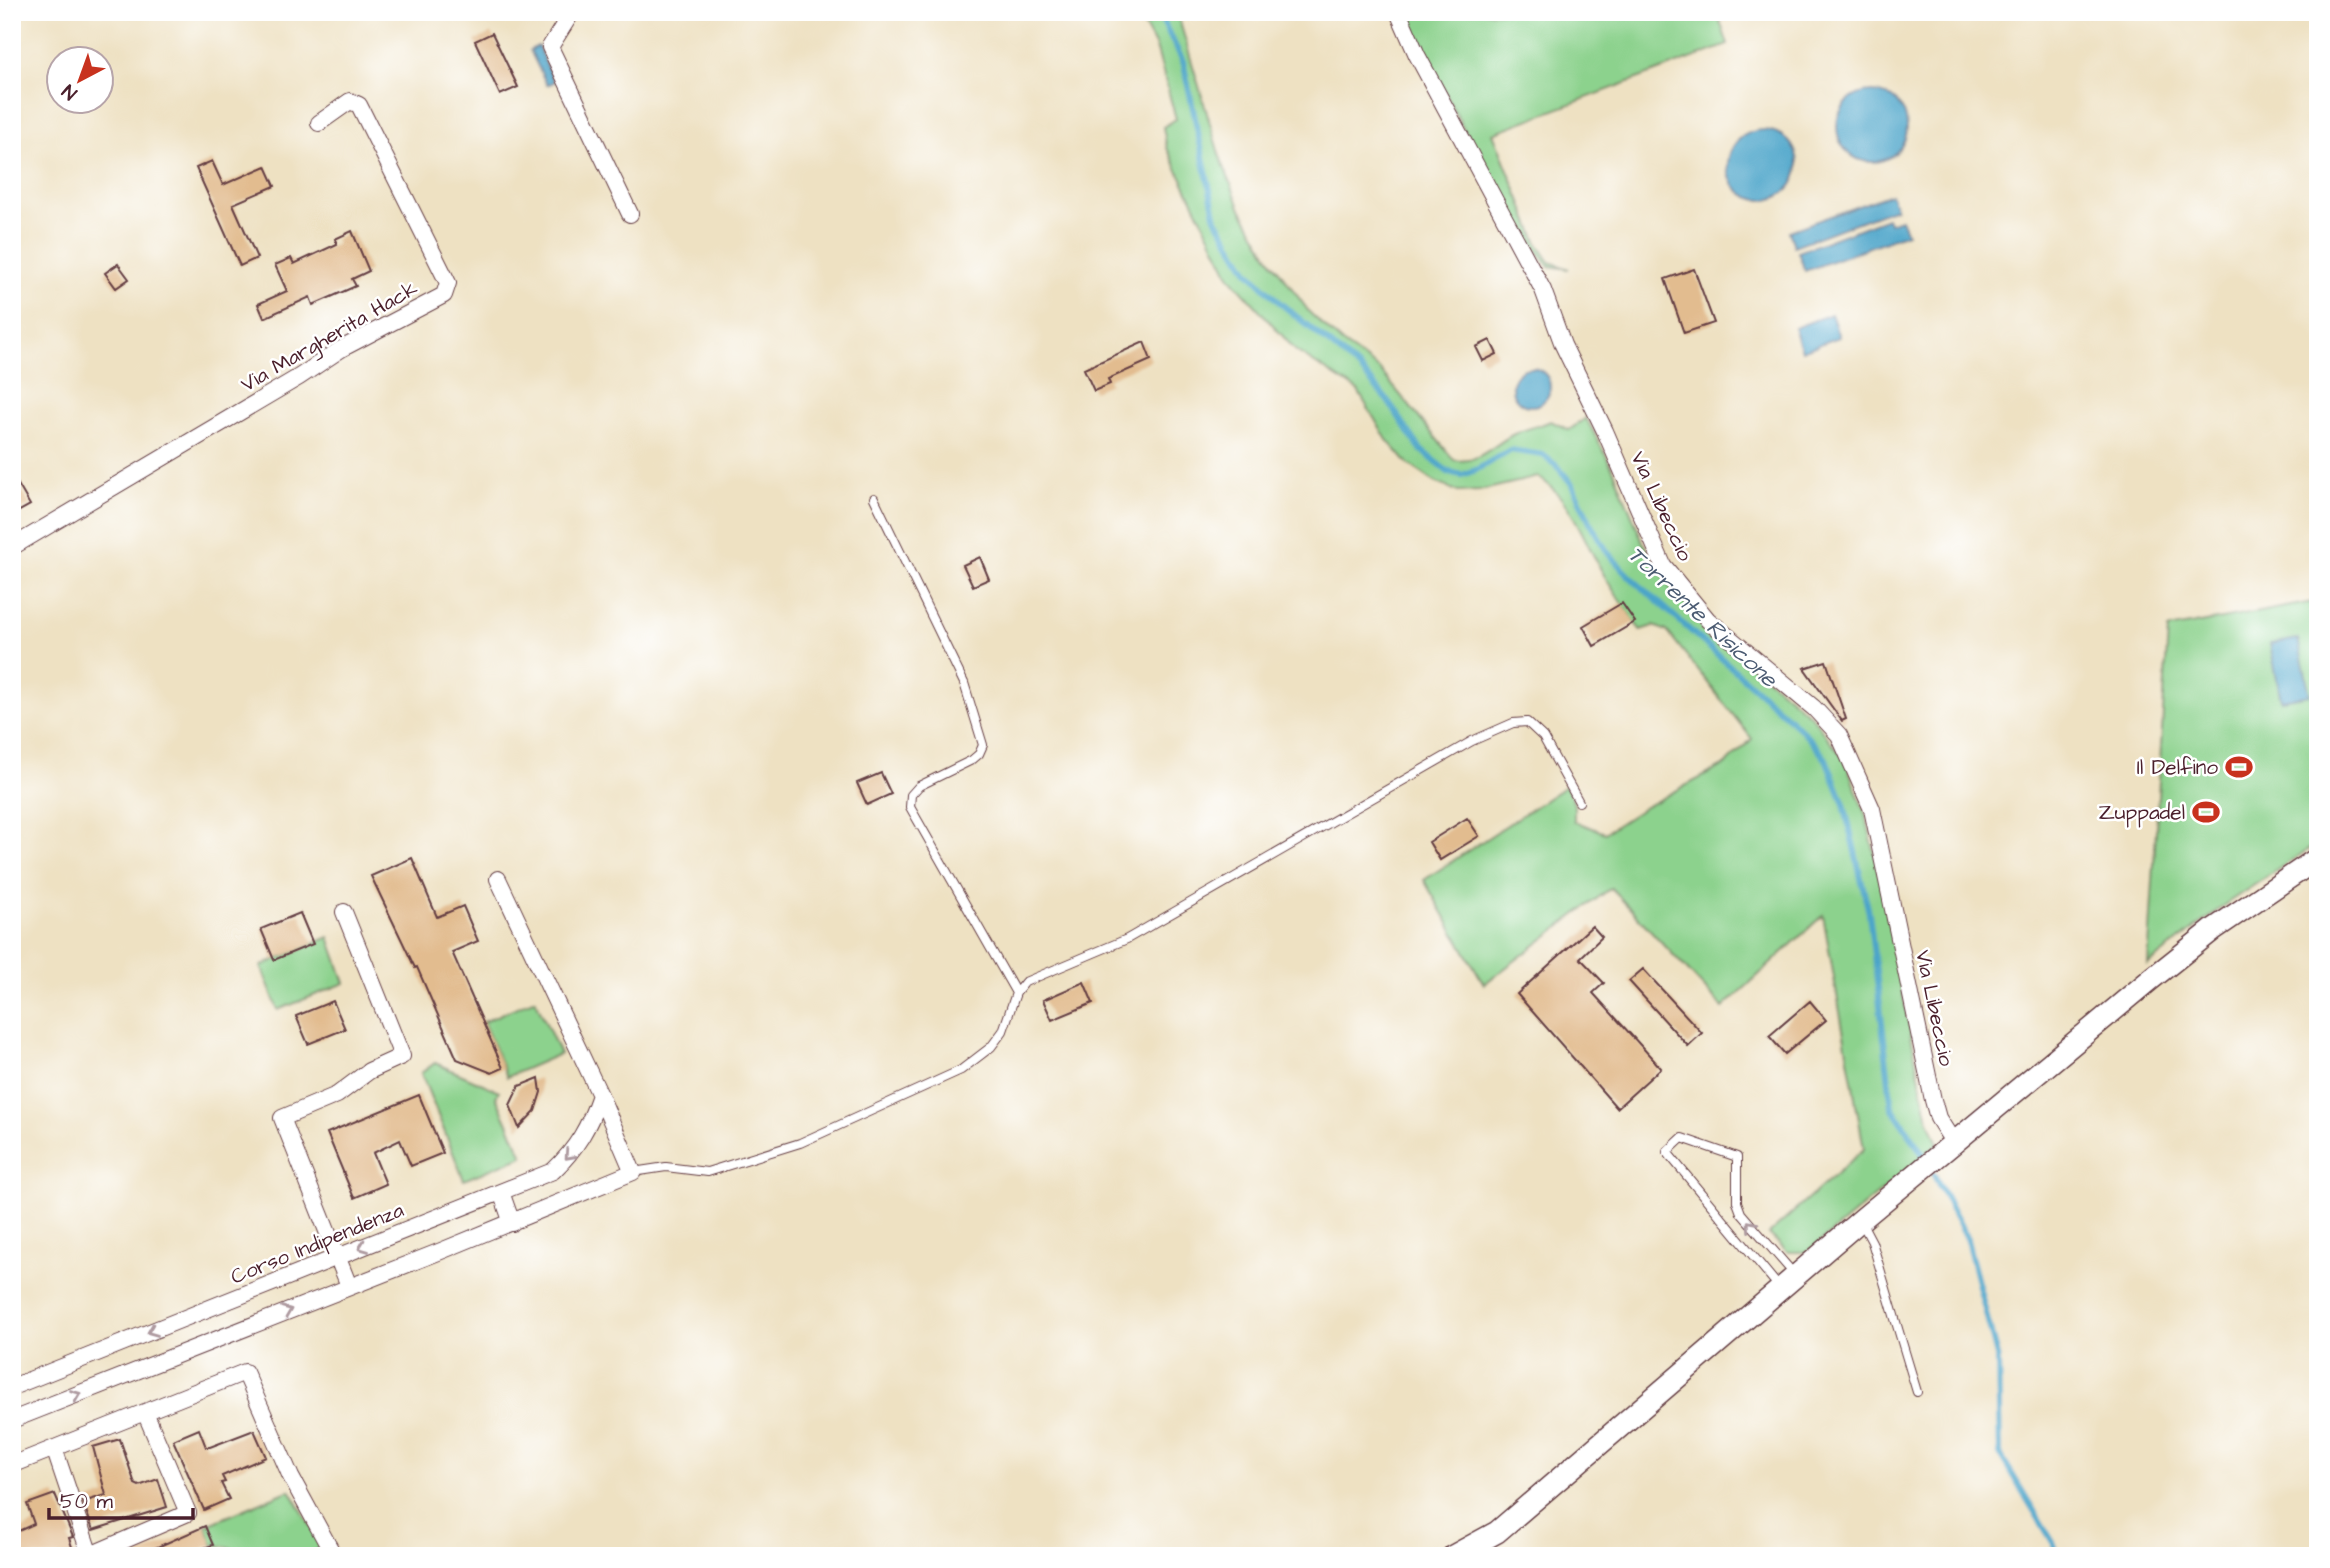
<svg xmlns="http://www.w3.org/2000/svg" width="2330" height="1568" viewBox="0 0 2330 1568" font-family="'Architects Daughter',sans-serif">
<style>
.green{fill:#8cd28d;stroke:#6b785c;stroke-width:2}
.water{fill:#4ca4c9;stroke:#4b627a;stroke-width:2}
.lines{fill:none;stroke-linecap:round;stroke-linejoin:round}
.stream{stroke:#4ca4c9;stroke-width:6}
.building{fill:#e2bc8f}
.lane-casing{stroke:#633c42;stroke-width:10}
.street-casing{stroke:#633c42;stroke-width:18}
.secondary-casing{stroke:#633c42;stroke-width:24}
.lane{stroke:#fff;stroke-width:8}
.street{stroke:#fff;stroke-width:16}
.secondary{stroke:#fff;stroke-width:21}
.oneway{stroke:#ae9aa0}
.labels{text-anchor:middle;stroke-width:5;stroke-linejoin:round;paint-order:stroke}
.street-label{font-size:21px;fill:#4a1f2b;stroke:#fff}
.poi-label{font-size:21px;fill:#4a1f2b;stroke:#fff;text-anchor:end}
.water-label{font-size:23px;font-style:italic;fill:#4b5b72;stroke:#fff}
</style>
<rect width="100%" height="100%" fill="#fff"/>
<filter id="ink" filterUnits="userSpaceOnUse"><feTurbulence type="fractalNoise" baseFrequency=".0143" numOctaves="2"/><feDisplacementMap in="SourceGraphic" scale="14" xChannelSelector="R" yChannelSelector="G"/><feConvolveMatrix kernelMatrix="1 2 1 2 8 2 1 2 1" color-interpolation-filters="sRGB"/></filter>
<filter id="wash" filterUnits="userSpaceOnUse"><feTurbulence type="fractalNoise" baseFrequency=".00686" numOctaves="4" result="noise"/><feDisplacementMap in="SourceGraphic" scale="28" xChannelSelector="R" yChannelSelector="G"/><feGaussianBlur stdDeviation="1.57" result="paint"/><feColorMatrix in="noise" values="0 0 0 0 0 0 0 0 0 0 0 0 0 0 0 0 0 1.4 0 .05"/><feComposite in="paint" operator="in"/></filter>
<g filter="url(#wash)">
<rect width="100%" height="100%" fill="#eee1c2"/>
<path class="green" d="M 1137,12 L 1177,12 L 1219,154 L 1240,207 L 1269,257 L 1310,313 L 1342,343 L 1379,369 L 1454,460 C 1477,465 1494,444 1514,434 C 1525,429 1539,426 1551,421 L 1569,430 L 1586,418 L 1614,471 L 1643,542 L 1672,590 L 1704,624 L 1811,716 L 1845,760 L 1866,816 L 1874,851 L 1927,1115 L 1938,1144 L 1812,1249 L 1805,1252 L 1788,1252 L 1769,1234 L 1864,1149 L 1823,915 L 1723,1008 L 1611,888 L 1484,984 L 1424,880 L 1566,786 L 1574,804 L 1574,821 L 1605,833 L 1645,807 L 1725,765 L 1752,739 L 1667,631 L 1654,626 L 1640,630 C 1628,612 1615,594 1604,575 C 1585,543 1571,497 1538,477 L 1479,491 L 1458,492 L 1435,482 L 1407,463 L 1387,440 L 1358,391 L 1296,351 L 1230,277 L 1167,148 L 1163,127 L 1176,119 L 1156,47 Z
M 1405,12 L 1717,12 L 1728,45 L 1493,133 L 1538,244 L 1550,262 L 1569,269 L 1549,266 L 1526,236 L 1462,126 Z
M 2318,601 L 2318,843 L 2227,903 L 2148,965 L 2168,629 Z
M 329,937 L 345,983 L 278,1010 L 261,966 Z
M 535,999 L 560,1054 L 507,1077 L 483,1022 Z
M 435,1063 L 499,1091 L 496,1097 L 523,1156 L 464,1180 L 421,1073 Z
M 290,1490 L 328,1556 L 249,1556 L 228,1547 L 213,1545 L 205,1526 Z"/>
<path class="water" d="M 538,46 L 554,82 L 547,85 L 530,50 Z
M1837 127a35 35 0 1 1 70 0a35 35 0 1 1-70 0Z
M1728 165a35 35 0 1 1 70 0a35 35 0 1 1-70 0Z
M 1891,194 L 1896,208 L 1794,246 L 1789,231 Z
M 1887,218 L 1889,223 L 1901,219 L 1907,233 L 1805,271 L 1798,252 Z
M 1831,314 L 1839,337 L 1802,351 L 1794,328 Z
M1512 387a19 19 0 1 1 38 0a19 19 0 1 1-38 0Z
M 2298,639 L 2310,695 L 2281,700 L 2270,644 Z"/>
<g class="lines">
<path class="stream" d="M 1158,12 L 1183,61 L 1216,219 L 1247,270 L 1279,302 L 1360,369 L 1388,401 L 1421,450 L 1448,472 L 1462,475 L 1476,470 L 1510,450 L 1543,455 L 1557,466 L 1572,484 L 1593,528 L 1608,553 L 1628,575 L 1803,731 L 1826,759 L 1844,804 L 1869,913 L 1892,1107 L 1924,1156
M 1934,1175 L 1966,1236 L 1998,1360 L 2000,1454 L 2054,1544 L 2056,1556"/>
</g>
<g id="blocks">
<path class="building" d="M 492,33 L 518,87 L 500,95 L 475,41 Z
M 212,161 L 223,185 L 266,166 L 275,186 L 233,204 L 257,258 L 240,266 L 196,168 Z
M 352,231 L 369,271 L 352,279 L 356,286 L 313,305 L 310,297 L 264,318 L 258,304 L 287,291 L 275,265 L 291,258 L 294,264 L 337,244 L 335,239 Z
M 118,264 L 129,279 L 116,288 L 105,273 Z
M 1694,269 L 1714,323 L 1684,333 L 1665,279 Z
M 1490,340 L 1497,354 L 1483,361 L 1476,347 Z
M 1144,342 L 1151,360 L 1108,379 L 1110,384 L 1094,391 L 1084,369 Z
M 12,474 L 30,505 L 12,515 Z
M 980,557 L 989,579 L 973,586 L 963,565 Z
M 1622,603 L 1635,622 L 1594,646 L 1583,626 Z
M 1826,661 L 1846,719 L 1842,721 L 1804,668 Z
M 881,773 L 891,794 L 867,805 L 857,783 Z
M 1467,818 L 1479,836 L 1440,860 L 1429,842 Z
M 412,858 L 437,917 L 463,906 L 478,941 L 452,952 L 503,1068 L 492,1073 L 457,1059 L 417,967 L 415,968 L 371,876 Z
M 300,913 L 313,944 L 274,960 L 261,929 Z
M 1592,926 L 1602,937 L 1580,958 L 1604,983 L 1593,993 L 1661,1068 L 1617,1108 L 1517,994 Z
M 1643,969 L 1702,1033 L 1688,1046 L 1629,981 Z
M 1084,982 L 1093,1003 L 1052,1020 L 1043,1000 Z
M 333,1001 L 345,1029 L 308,1044 L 296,1016 Z
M 1810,1001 L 1826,1020 L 1785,1054 L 1769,1036 Z
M 539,1078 L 541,1092 L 535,1111 L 519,1128 L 510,1105 L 519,1086 Z
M 419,1095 L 443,1153 L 411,1166 L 400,1140 L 373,1153 L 386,1184 L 354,1198 L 327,1133 Z
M 199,1429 L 206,1447 L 210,1447 L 254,1430 L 266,1457 L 222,1476 L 225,1482 L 221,1483 L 229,1499 L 204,1510 L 173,1440 Z
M 120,1439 L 135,1484 L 139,1486 L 158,1479 L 167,1507 L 93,1530 L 83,1502 L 106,1495 L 93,1447 Z
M 55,1494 L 73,1537 L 69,1538 L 75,1556 L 12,1556 L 12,1534 L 34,1524 L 27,1504 Z
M 205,1526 L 213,1545 L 180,1556 L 137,1556 Z"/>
</g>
</g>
<g filter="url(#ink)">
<use href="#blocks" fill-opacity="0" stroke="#633c42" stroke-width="2"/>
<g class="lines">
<defs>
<path id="lane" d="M 874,498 L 964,683 L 983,745 L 979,754 L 972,760 L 919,786 L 911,795 L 910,807 L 1016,993
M 633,1172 L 666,1167 L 707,1172 L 800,1143 L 961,1070 L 991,1047 L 1003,1031 L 1016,993 L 1025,982 L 1127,939 L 1472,741 L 1513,723 L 1527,722 L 1543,737 L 1579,802
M 1862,1223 L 1872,1242 L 1917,1392
M 1779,1287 L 1667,1152 L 1682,1138 L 1737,1157 L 1737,1202 L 1741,1213 L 1794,1274"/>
<path id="street" d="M 572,12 L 550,47 L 630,214
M 1398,12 L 1417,55 L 1543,290 L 1563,345 L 1605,431 L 1663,565 L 1708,620 L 1814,708 L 1839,735 L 1872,809 L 1933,1100 L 1938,1118 L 1955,1145
M 12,547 L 299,377 L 341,349 L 444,295 L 448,283 L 359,105 L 350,101 L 319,123
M 344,912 L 402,1056 L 369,1071 L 337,1095 L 282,1118 L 349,1286
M 501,1192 L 512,1223
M 12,1387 L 553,1171 C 577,1148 589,1127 600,1095
M 12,1420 L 441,1251 L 633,1172 L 600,1095 L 498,879
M 54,1448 L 90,1555 L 188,1513 L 145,1412
M 12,1465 L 245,1372 L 291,1477 L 334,1556"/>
<path id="secondary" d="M 1453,1556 L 1497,1532 L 1861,1220 L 2150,980 L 2214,929 L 2318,858"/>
</defs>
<use href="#lane" class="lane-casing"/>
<use href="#street" class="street-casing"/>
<use href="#secondary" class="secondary-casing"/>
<use href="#lane" class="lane"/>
<use href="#street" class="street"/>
<use href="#secondary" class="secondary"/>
</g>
<defs><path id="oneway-chevron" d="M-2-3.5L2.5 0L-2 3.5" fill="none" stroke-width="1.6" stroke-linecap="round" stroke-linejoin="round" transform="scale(1.75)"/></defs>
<g class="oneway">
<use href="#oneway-chevron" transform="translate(569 1155) rotate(132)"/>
<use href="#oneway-chevron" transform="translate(1751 1225) rotate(-131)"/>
<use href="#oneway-chevron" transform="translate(363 1247) rotate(158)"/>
<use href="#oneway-chevron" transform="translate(287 1311) rotate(-22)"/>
<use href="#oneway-chevron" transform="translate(152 1331) rotate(158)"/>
<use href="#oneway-chevron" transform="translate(76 1395) rotate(-22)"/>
</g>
</g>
<defs>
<symbol id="stadium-bare" viewBox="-9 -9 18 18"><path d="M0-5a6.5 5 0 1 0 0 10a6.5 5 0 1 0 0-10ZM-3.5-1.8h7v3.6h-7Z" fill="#c8321e" stroke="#fff" stroke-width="2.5" paint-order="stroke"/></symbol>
</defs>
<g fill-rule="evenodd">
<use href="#stadium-bare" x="2220" y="748" width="38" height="38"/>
<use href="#stadium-bare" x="2187" y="793" width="38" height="38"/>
</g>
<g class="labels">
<g class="street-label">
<text transform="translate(329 336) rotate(-30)" y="7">Via Margherita Hack</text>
<text transform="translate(1662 506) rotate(65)" y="7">Via Libeccio</text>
<text transform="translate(1935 1008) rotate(78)" y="7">Via Libeccio</text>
<text transform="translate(317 1243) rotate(-22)" y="7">Corso Indipendenza</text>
</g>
<g class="poi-label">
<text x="2218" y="774">Il Delfino</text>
<text x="2185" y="819">Zuppadel</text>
</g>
<g class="water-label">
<text transform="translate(1703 616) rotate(43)" y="8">Torrente Risicone</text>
</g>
</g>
<rect width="2330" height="1568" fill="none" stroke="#fff" stroke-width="42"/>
<g transform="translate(80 80) rotate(221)"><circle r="33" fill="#ffffff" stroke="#b7a5aa" stroke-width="2"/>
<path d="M0-5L12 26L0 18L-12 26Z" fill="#c8321e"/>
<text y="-10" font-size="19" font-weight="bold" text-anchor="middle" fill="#4a1f2b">N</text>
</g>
<path d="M49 1508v10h144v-10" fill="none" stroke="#4a1f2b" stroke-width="3.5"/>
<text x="60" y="1508" font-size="21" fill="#4a1f2b" stroke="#ffffff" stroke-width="5" paint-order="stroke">50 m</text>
</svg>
